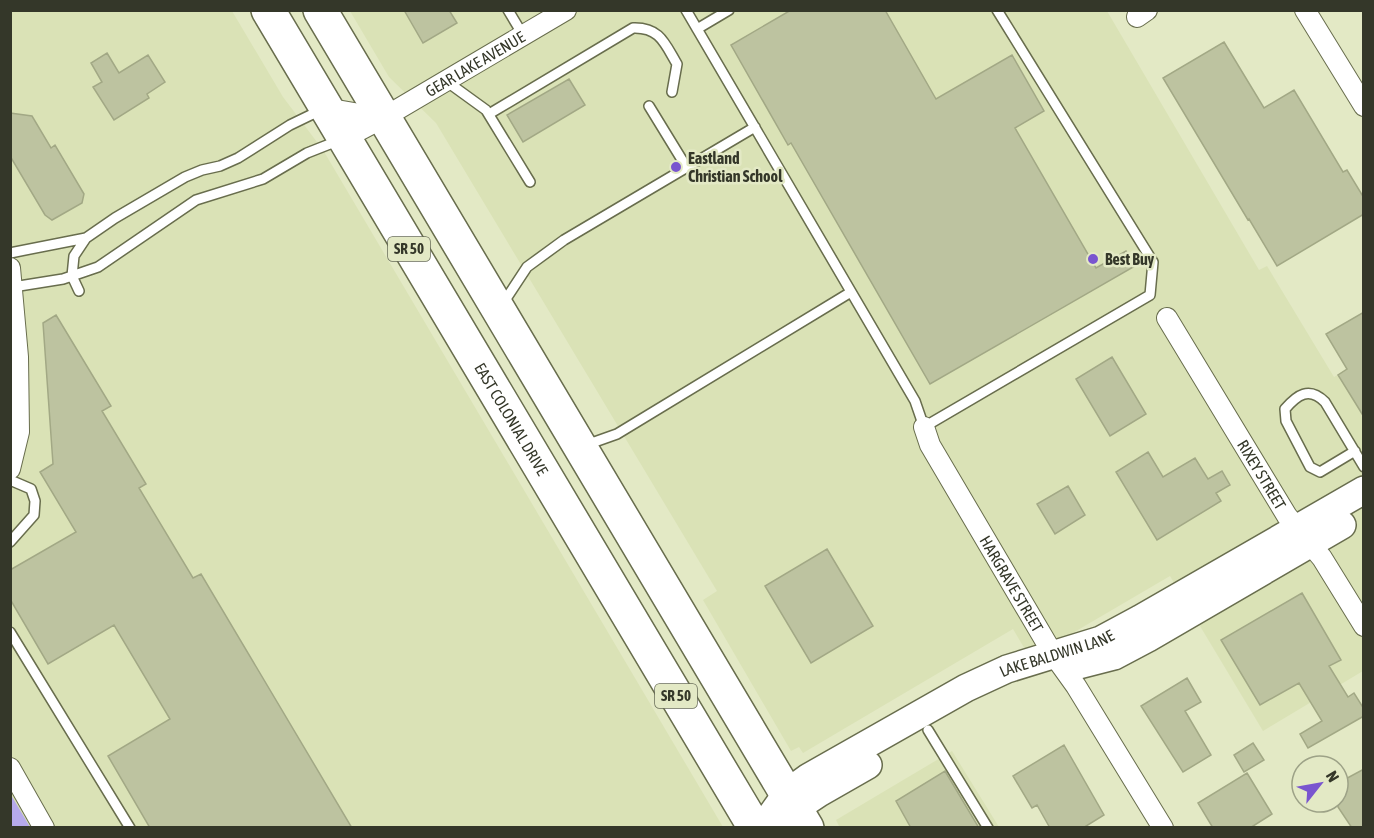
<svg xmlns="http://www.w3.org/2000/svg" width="1374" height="838" font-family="'Asap Condensed',sans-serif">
<rect width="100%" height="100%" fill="#e3e9c5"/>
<path fill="#dae2b6" d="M 11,11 L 232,11 L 283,97 L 323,150 L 723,827 L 11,827 Z
M 350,11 L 1107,11 L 1259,270 L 1267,266 L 1334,377 L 1363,360 L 1363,671 L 1263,731 L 1170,576 L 1030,658 L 1013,629 L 803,753 L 799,747 L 791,751 L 703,600 L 717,591 L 436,123 L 389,77 Z
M 952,751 L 999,827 L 840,828 L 836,820 Z"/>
<path fill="#b6aaeb" d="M 11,795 L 30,827 L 11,827 Z"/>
<path fill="#bdc3a0" stroke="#a2a885" stroke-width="1.5" d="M 404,10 L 449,10 L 457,23 L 423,43 Z
M 791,10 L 885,10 L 936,99 L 1012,55 L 1044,111 L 1015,128 L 1096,268 L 1126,251 L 1135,266 L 930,384 L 791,143 L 788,145 L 731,45 Z
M 1224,42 L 1264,108 L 1294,90 L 1343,172 L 1347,170 L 1364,198 L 1364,214 L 1277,266 L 1249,219 L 1248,220 L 1163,78 Z
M 107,53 L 119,73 L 148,55 L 165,82 L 147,94 L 149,98 L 114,120 L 93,87 L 102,82 L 91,63 Z
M 569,79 L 585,105 L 523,142 L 507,115 Z
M 10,113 L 32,116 L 51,148 L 55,145 L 84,194 L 82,203 L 52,220 L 45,215 L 10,156 Z
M 1364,312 L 1364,417 L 1338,375 L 1347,369 L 1326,334 Z
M 56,315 L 111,406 L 102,411 L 146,484 L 139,488 L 193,578 L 201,574 L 352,828 L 150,828 L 108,756 L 170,719 L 114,625 L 48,664 L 10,599 L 10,570 L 76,532 L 40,472 L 53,464 L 43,323 Z
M 1112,357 L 1146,414 L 1110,436 L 1076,379 Z
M 1148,452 L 1163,477 L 1195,458 L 1208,479 L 1222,471 L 1230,485 L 1216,493 L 1221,501 L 1157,540 L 1116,472 Z
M 1068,486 L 1085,515 L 1055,534 L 1037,504 Z
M 827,549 L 873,626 L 811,663 L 765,586 Z
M 1302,593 L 1341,660 L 1329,666 L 1348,697 L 1354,693 L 1364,709 L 1364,716 L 1308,748 L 1300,734 L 1322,721 L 1299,683 L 1260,705 L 1221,640 Z
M 1187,678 L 1201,702 L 1185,711 L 1211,755 L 1183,772 L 1141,706 Z
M 1253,743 L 1264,760 L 1244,772 L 1234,755 Z
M 1064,745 L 1104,815 L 1083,828 L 1050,828 L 1037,805 L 1032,808 L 1013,776 Z
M 1364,769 L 1364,828 L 1352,828 L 1338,807 L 1338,783 Z
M 945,771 L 979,828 L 911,828 L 896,801 Z
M 1247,773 L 1272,814 L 1250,828 L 1213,828 L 1198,803 Z"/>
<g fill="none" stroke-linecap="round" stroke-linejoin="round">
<defs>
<path id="lane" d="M 508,10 L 523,35
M 686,10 L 915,401 L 924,427 L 1150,295 L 1153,262 L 997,10
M 697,29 L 729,10
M 446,81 L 486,110 L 530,182
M 649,106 L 687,168
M 489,114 L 633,28 C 660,27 665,44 677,64 L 672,92
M 10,253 L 86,238 L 115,218 L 185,177 L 202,170 L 220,166 L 238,158 L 290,125 L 321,110
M 13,287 L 63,279 L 98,267 L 196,200 L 263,179 L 307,153 L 340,140
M 79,291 L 72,276 L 74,256 L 86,238
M 502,305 L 527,267 L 564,240 L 755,127
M 586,445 L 617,434 L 851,292
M 1355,451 L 1320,472 L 1310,467 L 1286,421 L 1285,409 C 1297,395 1309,386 1325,402 L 1364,467
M 10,480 L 31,489 L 35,501 L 34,515 L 10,542
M 10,632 L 130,828
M 928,730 L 988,828"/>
<g id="street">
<path d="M 1305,10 L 1364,106"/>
<path d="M 1137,17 L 1147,10"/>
<path d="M 325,108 L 383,118"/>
<path id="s1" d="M 343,139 L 383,118 L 566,10"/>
<path d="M 10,268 L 18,357 L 19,432 L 10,469"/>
<path id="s2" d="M 1167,318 L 1287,516 L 1322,558 L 1364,626"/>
<path id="s3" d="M 924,427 L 930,445 L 1053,654 L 1076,686 L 1163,828"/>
<path d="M 10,768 L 44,828"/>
</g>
<g id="secondary">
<path d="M 1075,666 L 1114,656 L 1148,638 L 1342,525"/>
<path d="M 783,817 L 819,793 L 868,765"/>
<path id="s4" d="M 762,828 L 787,793 L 809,777 L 966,688 L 1007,669 L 1101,640 L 1140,619 L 1364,490"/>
</g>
<g id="highway">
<path id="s5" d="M 268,10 L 755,828"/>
<path d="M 320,10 L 807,828"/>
</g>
</defs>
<use href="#lane" stroke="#686d4d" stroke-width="12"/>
<use href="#street" stroke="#686d4d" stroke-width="22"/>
<use href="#secondary" stroke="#686d4d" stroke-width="30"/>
<use href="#highway" stroke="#686d4d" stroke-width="36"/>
<use href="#lane" stroke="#fff" stroke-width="9"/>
<use href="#street" stroke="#fff" stroke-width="20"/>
<use href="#secondary" stroke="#fff" stroke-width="27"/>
<use href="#highway" stroke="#fff" stroke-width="33"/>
</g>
<g fill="#7955cf" stroke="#e3e9c5" stroke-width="2">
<circle cx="676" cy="167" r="6"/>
<circle cx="1093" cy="259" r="6"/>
</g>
<g text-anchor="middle" stroke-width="5" stroke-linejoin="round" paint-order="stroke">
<g fill="#e3e9c5" stroke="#686c58" stroke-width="1.5">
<rect x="388" y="237" width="42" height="24" rx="4.5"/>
<rect x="655" y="684" width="42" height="24" rx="4.5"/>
</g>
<g font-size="15" font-weight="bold" fill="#343729">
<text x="409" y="254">SR 50</text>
<text x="676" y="701">SR 50</text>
</g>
<g font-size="16" fill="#343729" stroke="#e3e9c5">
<text dy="6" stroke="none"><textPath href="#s1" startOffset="152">GEAR LAKE AVENUE</textPath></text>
<text dy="6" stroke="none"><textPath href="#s5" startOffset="476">EAST COLONIAL DRIVE</textPath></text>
<text dy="6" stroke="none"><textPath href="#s2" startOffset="183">RIXEY STREET</textPath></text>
<text dy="6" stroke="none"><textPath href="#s3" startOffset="180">HARGRAVE STREET</textPath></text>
<text dy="6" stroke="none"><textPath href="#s4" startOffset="348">LAKE BALDWIN LANE</textPath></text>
</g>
<g font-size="16" font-weight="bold" fill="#343729" stroke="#e3e9c5" text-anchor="start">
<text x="688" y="164">Eastland<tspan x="688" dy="18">Christian School</tspan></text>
<text x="1105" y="265">Best Buy</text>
</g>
</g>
<rect width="1374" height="838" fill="none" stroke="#343729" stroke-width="24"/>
<g transform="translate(1320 784) rotate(59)"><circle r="28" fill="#e3e9c5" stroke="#9da287" stroke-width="1.5"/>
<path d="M0-4.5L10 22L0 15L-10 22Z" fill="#7955cf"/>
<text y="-9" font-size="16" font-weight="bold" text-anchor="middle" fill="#343729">N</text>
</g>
</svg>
